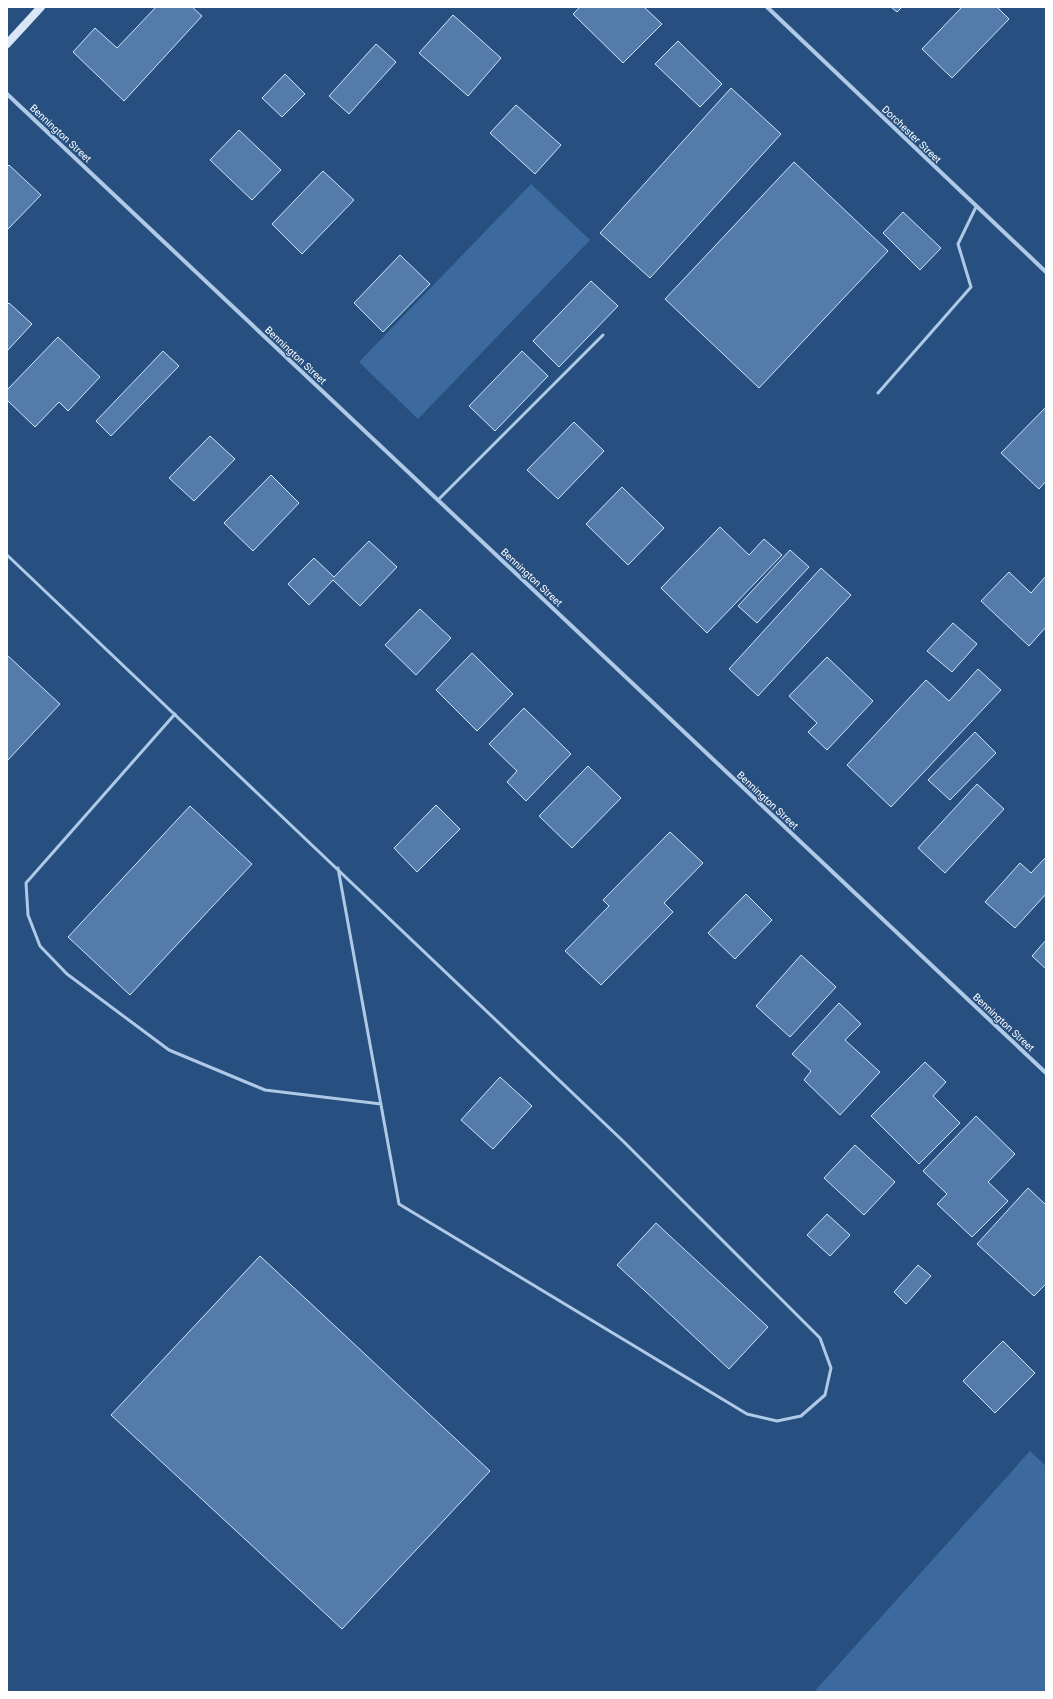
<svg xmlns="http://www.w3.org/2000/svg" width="1053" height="1699" font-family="Roboto,sans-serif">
<rect width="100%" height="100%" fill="#275080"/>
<path fill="#3c6a9e" d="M 531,184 L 590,240 L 418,419 L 359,362 Z
M 1030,1451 L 1046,1466 L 1046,1692 L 814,1692 Z"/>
<path fill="#547cab" stroke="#d2e2f5" d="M 156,7 L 192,7 L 202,16 L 124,101 L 73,52 L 95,28 L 117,48 Z
M 580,7 L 644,7 L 662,24 L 623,63 L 573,14 Z
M 891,7 L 902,7 L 897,12 Z
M 962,7 L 997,7 L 1009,19 L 952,78 L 922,49 Z
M 453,15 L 501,58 L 468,96 L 419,53 Z
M 678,41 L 722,84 L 700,107 L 655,64 Z
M 376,44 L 396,62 L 349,114 L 329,96 Z
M 285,74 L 305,94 L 282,117 L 262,98 Z
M 731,88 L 781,134 L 650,278 L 600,233 Z
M 516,105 L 561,145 L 535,174 L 490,133 Z
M 239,130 L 281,170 L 252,200 L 210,160 Z
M 794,162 L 888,251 L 759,388 L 665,299 Z
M 9,165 L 41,195 L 7,230 L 7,167 Z
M 323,171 L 354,200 L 302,254 L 272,224 Z
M 903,212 L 941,248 L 920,270 L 883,233 Z
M 400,255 L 430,284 L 383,332 L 354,303 Z
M 591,281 L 618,306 L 559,367 L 533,341 Z
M 9,303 L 32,324 L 7,351 L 7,305 Z
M 58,337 L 100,377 L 68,411 L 59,402 L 35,427 L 7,400 L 7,390 Z
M 163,351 L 179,366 L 111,436 L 96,421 Z
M 522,351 L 548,376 L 495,431 L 469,406 Z
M 1046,407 L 1046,481 L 1039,489 L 1001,453 Z
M 574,422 L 604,451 L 558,499 L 527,470 Z
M 210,436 L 235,459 L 194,501 L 169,478 Z
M 271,475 L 299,503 L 253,551 L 224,523 Z
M 622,487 L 664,528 L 628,565 L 586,524 Z
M 720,527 L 749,555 L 764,539 L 782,555 L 707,633 L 661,588 Z
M 369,541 L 397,567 L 360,606 L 333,580 L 309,605 L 288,584 L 314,558 L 334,577 Z
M 790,550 L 809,567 L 757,623 L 738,606 Z
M 821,568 L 851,595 L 758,696 L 729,669 Z
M 1009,572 L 1031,593 L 1046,576 L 1046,627 L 1029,646 L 981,601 Z
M 420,609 L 451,638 L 416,675 L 385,645 Z
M 953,623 L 977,644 L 952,672 L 927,651 Z
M 472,653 L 513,694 L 477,731 L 436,690 Z
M 7,655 L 60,704 L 7,761 Z
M 827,657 L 873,701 L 827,750 L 808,732 L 817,723 L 789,696 Z
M 978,669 L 1001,690 L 891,807 L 847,765 L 926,680 L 949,701 Z
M 524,708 L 571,754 L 526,801 L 507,782 L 517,771 L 489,744 Z
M 975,732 L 996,753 L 950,800 L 928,780 Z
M 588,766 L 621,798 L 572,848 L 539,816 Z
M 977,784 L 1004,809 L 945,873 L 918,848 Z
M 436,805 L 460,829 L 417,872 L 394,848 Z
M 190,806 L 252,864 L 130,995 L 68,937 Z
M 670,832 L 703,863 L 664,903 L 673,912 L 601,985 L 565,951 L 609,906 L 603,900 Z
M 1046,857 L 1046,894 L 1015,928 L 985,902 L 1020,863 L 1031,873 Z
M 746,894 L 772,920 L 735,959 L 708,933 Z
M 1046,940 L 1046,969 L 1032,956 Z
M 801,955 L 836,987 L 790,1037 L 756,1006 Z
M 839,1003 L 861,1024 L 845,1040 L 880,1072 L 840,1115 L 804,1080 L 811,1071 L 792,1054 Z
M 925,1062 L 946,1082 L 933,1096 L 960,1123 L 919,1164 L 871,1116 Z
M 500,1077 L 532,1106 L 493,1149 L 461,1120 Z
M 976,1116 L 1015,1154 L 988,1182 L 1008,1201 L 972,1237 L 937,1204 L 947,1194 L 923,1171 Z
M 855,1145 L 895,1182 L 864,1215 L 824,1178 Z
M 1028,1188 L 1046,1205 L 1046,1284 L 1034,1296 L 977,1244 Z
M 827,1214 L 850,1235 L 830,1256 L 807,1235 Z
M 656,1223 L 768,1327 L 729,1369 L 617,1265 Z
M 260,1256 L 490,1471 L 342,1629 L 111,1415 Z
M 918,1265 L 931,1276 L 906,1304 L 894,1292 Z
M 1003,1341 L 1035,1373 L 995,1413 L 963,1381 Z"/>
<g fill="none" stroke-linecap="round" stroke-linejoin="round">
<path stroke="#afc9e6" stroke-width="3" d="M 878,393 L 971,287 L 958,244 L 976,207
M 438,500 L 603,335
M 7,555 L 623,1141 L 820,1338 L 831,1368 L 825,1395 L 801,1416 L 777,1421 L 747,1414 L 399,1204 L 338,868
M 175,714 L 26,883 L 28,915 L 40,946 L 67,974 L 169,1050 L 265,1090 L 381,1104"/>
<path stroke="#afc9e6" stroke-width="4" d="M 767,7 L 1046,272
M 7,94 L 1046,1073"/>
<path stroke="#d8e6f6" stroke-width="8" d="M 7,44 L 41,7"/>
</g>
<g text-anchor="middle" stroke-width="3" stroke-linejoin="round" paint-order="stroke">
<g font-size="10" fill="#fff" stroke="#275080">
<text transform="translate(61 133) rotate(43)" y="4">Bennington Street</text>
<text transform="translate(912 134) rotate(44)" y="4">Dorchester Street</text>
<text transform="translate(296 355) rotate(43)" y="4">Bennington Street</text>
<text transform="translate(532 577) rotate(43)" y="4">Bennington Street</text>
<text transform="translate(768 800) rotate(43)" y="4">Bennington Street</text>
<text transform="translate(1004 1022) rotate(43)" y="4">Bennington Street</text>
</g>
</g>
<rect width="1053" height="1699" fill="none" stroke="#ffffff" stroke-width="16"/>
</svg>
